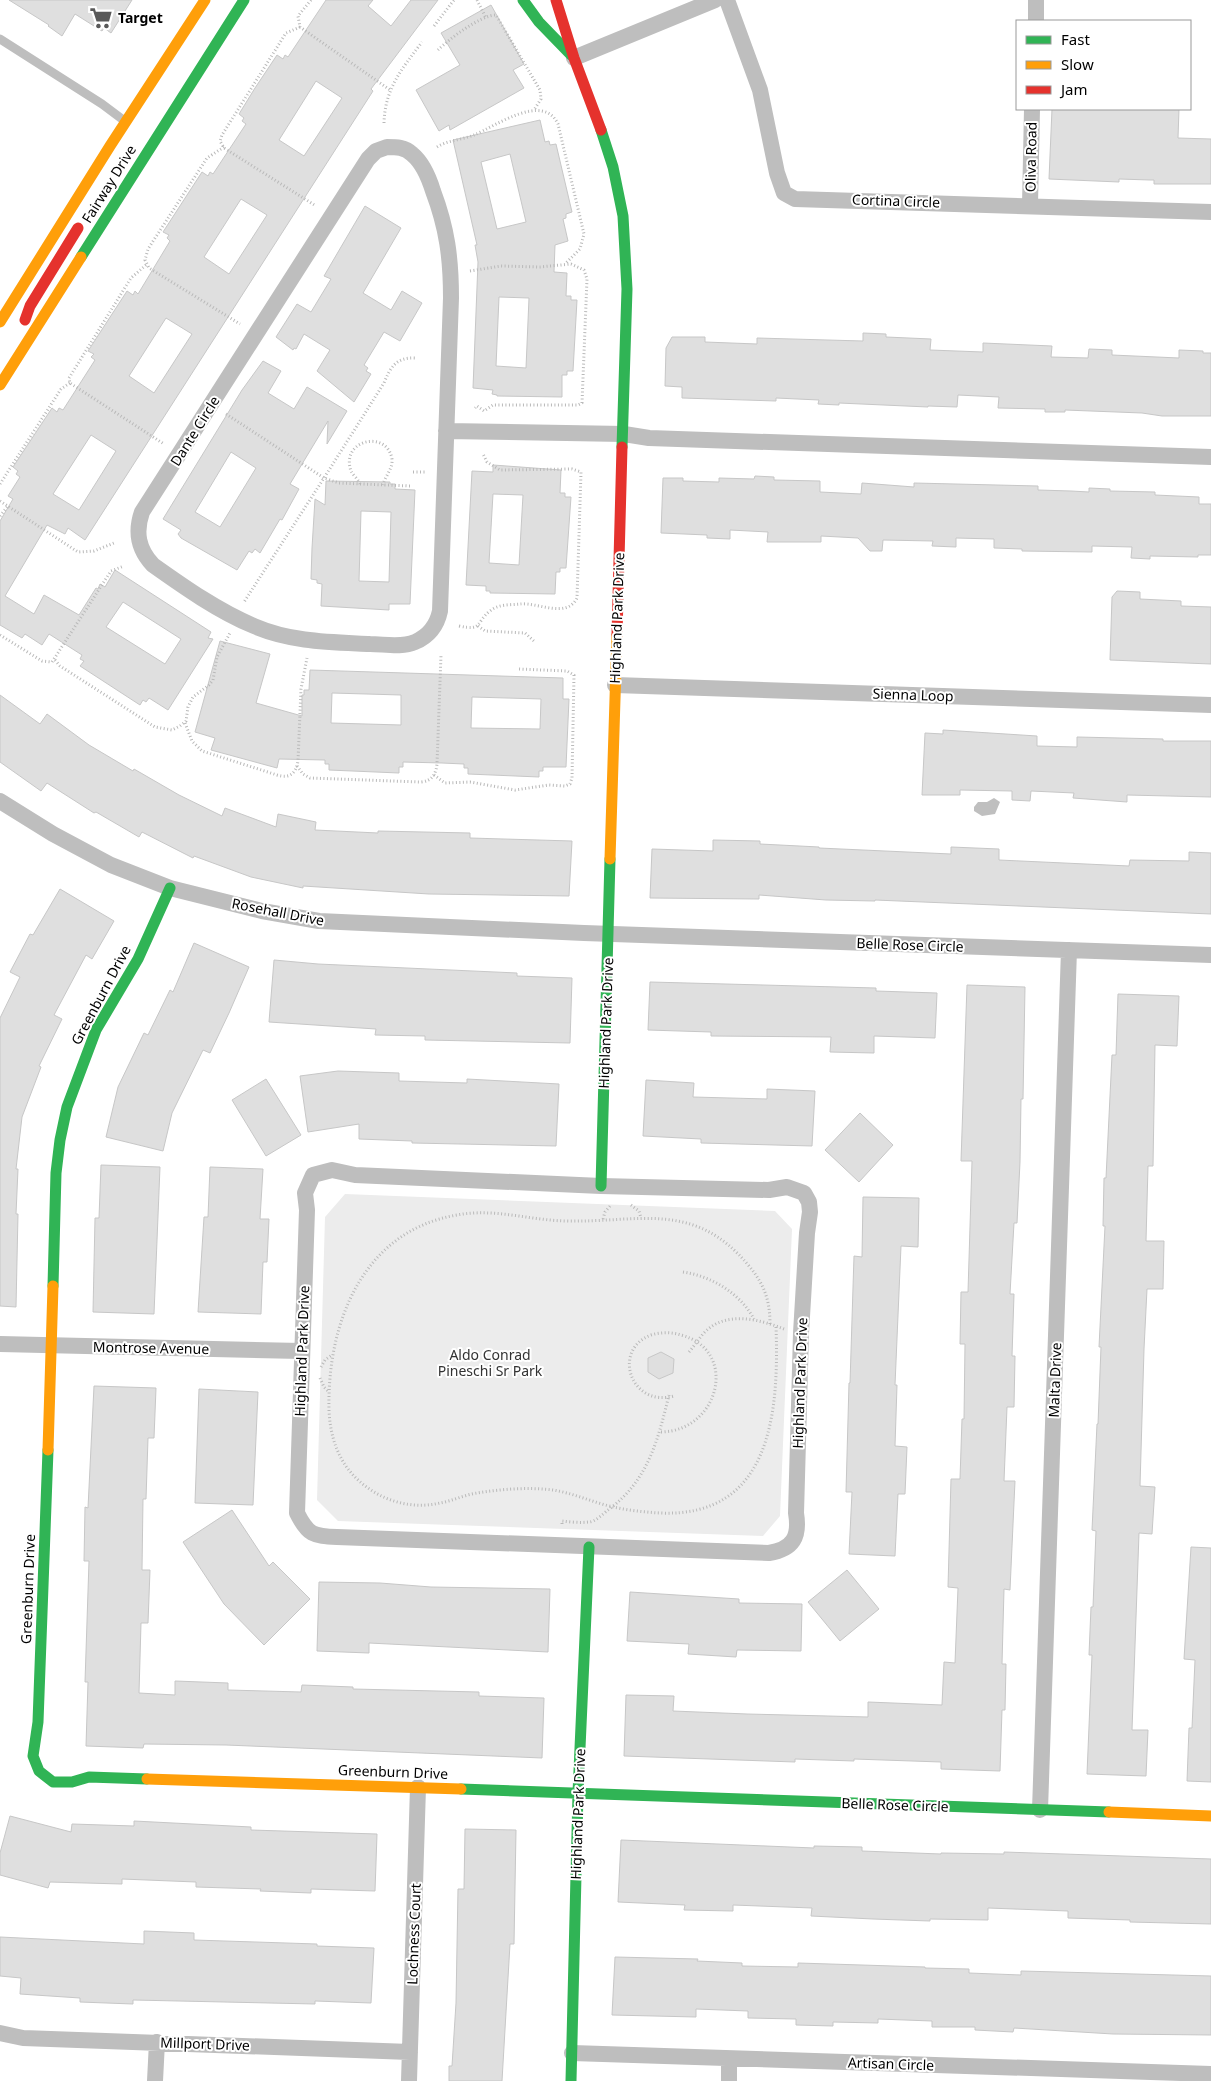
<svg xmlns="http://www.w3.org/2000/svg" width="1211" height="2081" font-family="'Noto Sans',sans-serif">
<rect width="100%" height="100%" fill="#fff"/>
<path fill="#ececec" d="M 345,1194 L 775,1211 L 792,1229 L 780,1516 L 763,1536 L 338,1521 L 317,1500 L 325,1217 Z"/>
<path fill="#bfbfbf" d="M 994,798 L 1000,802 L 995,814 L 982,816 L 974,811 L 974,807 L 978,802 L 987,802 Z"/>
<path fill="#dfdfdf" stroke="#c7c7c7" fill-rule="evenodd" d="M 9,0 L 132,0 L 111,33 L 104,28 L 102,31 L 75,14 L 62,36 L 48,26 L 49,25 Z
M 326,0 L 373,0 L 368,6 L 391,26 L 411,0 L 438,0 L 371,89 L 373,91 L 85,540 L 68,528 L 65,534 L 47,525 L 5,596 L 34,614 L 44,595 L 79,615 L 96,588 L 98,589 L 100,584 L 105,587 L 115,570 L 211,632 L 208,638 L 213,639 L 168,710 L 149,698 L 146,702 L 143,700 L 140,705 L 80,666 L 84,661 L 80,659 L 82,655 L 49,634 L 42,645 L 25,634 L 22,638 L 0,625 L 0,521 L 13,499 L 8,496 L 20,477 L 16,474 L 18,471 L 13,467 L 52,408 L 57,412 L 59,408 L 63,410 L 95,360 L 91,357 L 94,354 L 88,351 L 127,291 L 133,295 L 135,291 L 138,294 L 170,241 L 167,238 L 169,235 L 163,232 L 202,172 L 208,176 L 210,172 L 213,174 L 246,124 L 242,121 L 244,118 L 239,114 L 255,88 L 277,55 L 283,59 L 285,55 L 288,57 ZM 316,81 L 342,98 L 304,156 L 279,140 ZM 241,199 L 267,215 L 229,274 L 204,257 ZM 166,318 L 192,334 L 154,393 L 129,376 ZM 91,435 L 116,451 L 79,510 L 53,494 ZM 123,602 L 181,639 L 165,664 L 106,627 Z
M 491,5 L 524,64 L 513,70 L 524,88 L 450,130 L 449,125 L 439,131 L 416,90 L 460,65 L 441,33 Z
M 1052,109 L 1179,109 L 1178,138 L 1211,139 L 1211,184 L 1154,184 L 1154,180 L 1150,180 L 1119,179 L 1119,182 L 1049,179 Z
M 540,120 L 545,142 L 549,141 L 550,145 L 556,144 L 572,212 L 566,214 L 566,218 L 563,219 L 568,241 L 555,245 L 554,272 L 567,273 L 566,296 L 571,296 L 571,300 L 577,300 L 573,371 L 567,371 L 567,375 L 562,375 L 562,397 L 497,396 L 497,395 L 492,394 L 493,390 L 473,388 L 478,262 L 475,245 L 477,245 L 453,140 ZM 510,154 L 526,222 L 497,229 L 481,162 ZM 499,297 L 529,298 L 526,368 L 496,366 Z
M 365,206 L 401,228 L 363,293 L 391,310 L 402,291 L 422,303 L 400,341 L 384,332 L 364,365 L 368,368 L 366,371 L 371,374 L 354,402 L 317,371 L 330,350 L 304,334 L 296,349 L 294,348 L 293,350 L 276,337 L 297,304 L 311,312 L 331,279 L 324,276 Z
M 863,333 L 886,334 L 886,337 L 931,339 L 930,350 L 983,352 L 983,343 L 1052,346 L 1051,357 L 1088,358 L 1089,349 L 1112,350 L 1112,355 L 1179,358 L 1179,350 L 1203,351 L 1203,353 L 1211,353 L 1211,416 L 1162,416 L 1142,413 L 1065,410 L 1065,412 L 1045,412 L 1045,409 L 998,408 L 999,397 L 958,395 L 957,407 L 928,406 L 928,407 L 839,403 L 839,405 L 818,404 L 819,400 L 776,398 L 776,401 L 682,398 L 682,387 L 665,386 L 666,348 L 672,337 L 705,337 L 705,342 L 757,344 L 757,338 L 863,341 Z
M 263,361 L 281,371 L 268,393 L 294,409 L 307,387 L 347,411 L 327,444 L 328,421 L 290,484 L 299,489 L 282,520 L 280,519 L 260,553 L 255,549 L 252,553 L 249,551 L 237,570 L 181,538 L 178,534 L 181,530 L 163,519 L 242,390 ZM 231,452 L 256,468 L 220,527 L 195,512 Z
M 493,465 L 561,470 L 560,493 L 565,493 L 565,497 L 571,497 L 566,568 L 560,568 L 560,572 L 556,572 L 555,594 L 490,593 L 490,591 L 486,591 L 486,586 L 466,585 L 472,471 L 493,472 ZM 493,494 L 523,495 L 519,565 L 489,563 Z
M 755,476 L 774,477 L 774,480 L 820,481 L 820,492 L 861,494 L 862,483 L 914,487 L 914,483 L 1038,486 L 1038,490 L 1071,491 L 1089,492 L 1089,488 L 1110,489 L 1110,491 L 1155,492 L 1155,495 L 1199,497 L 1199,504 L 1211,504 L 1211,555 L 1198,555 L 1198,557 L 1150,556 L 1150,559 L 1131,558 L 1132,547 L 1092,546 L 1092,552 L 1022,551 L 1022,549 L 994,548 L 994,539 L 956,538 L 956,547 L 932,546 L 933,541 L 883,540 L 882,551 L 870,551 L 858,538 L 821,536 L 821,542 L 767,542 L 768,532 L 730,530 L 730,539 L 707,538 L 707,535 L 661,533 L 663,478 L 683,478 L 683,481 L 719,482 L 719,478 L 754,479 Z
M 326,481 L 390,482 L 390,484 L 395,484 L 395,489 L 415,490 L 410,604 L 389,604 L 389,610 L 321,606 L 322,584 L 317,583 L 317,580 L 311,579 L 312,548 L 315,499 L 325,505 ZM 361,511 L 391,512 L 389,582 L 359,581 Z
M 1117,591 L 1140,592 L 1140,599 L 1181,601 L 1181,606 L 1211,607 L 1211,664 L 1110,660 L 1112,597 Z
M 220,641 L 270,654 L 256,703 L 302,716 L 302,695 L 304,695 L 304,690 L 309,690 L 310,670 L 563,678 L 563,699 L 569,699 L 566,767 L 543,767 L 543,771 L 539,771 L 539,777 L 468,774 L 468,768 L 464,768 L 464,764 L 442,763 L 403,762 L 403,767 L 399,767 L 399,773 L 329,770 L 329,764 L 325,764 L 325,760 L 279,759 L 277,768 L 211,750 L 215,738 L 195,732 ZM 332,693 L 401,695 L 401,725 L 331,723 ZM 472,697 L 541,699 L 540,729 L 471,728 Z
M 0,695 L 40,724 L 47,714 L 89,745 L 133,771 L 134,769 L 179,795 L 222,816 L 225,808 L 276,827 L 278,814 L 316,822 L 315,830 L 378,833 L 378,831 L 470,833 L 470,838 L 572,841 L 569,896 L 429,894 L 303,886 L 303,888 L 251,877 L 194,856 L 193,858 L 142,832 L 139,837 L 96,812 L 94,813 L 47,783 L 41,791 L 0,762 Z
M 943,730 L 1037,736 L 1037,746 L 1077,747 L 1077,737 L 1163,739 L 1163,741 L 1211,741 L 1211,797 L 1127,795 L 1127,802 L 1073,798 L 1074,793 L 1031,791 L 1030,801 L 1012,800 L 1012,791 L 960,790 L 960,795 L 922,795 L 925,733 L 943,734 Z
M 713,840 L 760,841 L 760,844 L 819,847 L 819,848 L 951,854 L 951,847 L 999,849 L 999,860 L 1129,866 L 1130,860 L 1189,861 L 1189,852 L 1211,853 L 1211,914 L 875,900 L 875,901 L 826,900 L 759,895 L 759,899 L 650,898 L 652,849 L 713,851 Z
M 60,889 L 114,921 L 92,959 L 86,955 L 54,1015 L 62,1019 L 39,1066 L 41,1067 L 22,1117 L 16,1169 L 18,1169 L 16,1214 L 18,1214 L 16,1307 L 0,1306 L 0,1018 L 20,977 L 10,972 L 30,934 L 33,935 Z
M 194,943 L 249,967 L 229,1013 L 210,1053 L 203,1050 L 172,1113 L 163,1151 L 106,1137 L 118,1087 L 144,1033 L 148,1035 L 170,990 L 173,992 Z
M 274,960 L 318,964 L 517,973 L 517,976 L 572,978 L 570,1043 L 425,1040 L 425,1036 L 375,1035 L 376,1029 L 269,1022 Z
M 650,982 L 876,988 L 876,991 L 937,993 L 935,1038 L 874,1036 L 874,1053 L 830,1052 L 831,1037 L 711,1036 L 711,1032 L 648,1030 Z
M 967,985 L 1025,987 L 1023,1099 L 1021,1099 L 1020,1162 L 1017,1223 L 1014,1223 L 1010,1294 L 1014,1294 L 1012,1356 L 1015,1356 L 1014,1407 L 1007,1407 L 1004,1481 L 1015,1481 L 1010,1590 L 1004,1589 L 1002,1664 L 1006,1664 L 1005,1710 L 1002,1710 L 1000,1771 L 941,1769 L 941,1762 L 854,1759 L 854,1761 L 795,1759 L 795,1762 L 624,1756 L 626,1695 L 674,1696 L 673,1711 L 747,1714 L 868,1717 L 868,1702 L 942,1705 L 944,1662 L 955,1663 L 958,1588 L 948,1587 L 951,1479 L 960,1479 L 962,1419 L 964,1419 L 965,1344 L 960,1344 L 961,1292 L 968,1292 L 972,1161 L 961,1161 Z
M 1118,994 L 1179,996 L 1177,1046 L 1155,1045 L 1153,1166 L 1148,1166 L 1146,1241 L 1164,1241 L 1163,1289 L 1147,1289 L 1144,1349 L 1140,1486 L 1155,1487 L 1152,1534 L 1139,1533 L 1132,1730 L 1148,1730 L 1146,1776 L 1087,1774 L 1092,1655 L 1089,1655 L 1091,1607 L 1093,1607 L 1096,1531 L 1092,1530 L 1097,1424 L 1098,1424 L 1101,1347 L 1099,1347 L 1105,1226 L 1103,1226 L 1104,1178 L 1106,1178 L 1112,1055 L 1116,1055 Z
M 338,1071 L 399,1073 L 399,1081 L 467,1083 L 467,1079 L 559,1084 L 556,1146 L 412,1143 L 412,1141 L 359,1139 L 359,1124 L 308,1132 L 300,1076 Z
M 266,1079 L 301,1135 L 266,1156 L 232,1100 Z
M 646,1080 L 694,1083 L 693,1097 L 767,1099 L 767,1089 L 815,1091 L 812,1146 L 701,1143 L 701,1139 L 643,1136 Z
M 860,1113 L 893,1145 L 859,1182 L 825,1150 Z
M 101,1165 L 160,1167 L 154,1314 L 93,1312 L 95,1218 L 99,1218 Z
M 210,1167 L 263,1169 L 260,1219 L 269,1219 L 267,1262 L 263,1262 L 261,1314 L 198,1312 L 204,1217 L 208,1217 Z
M 863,1197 L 919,1198 L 918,1247 L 901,1246 L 895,1385 L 897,1385 L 895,1446 L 907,1447 L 905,1494 L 898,1494 L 895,1556 L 849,1554 L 852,1492 L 846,1492 L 849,1383 L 850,1383 L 854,1256 L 862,1257 Z
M 661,1352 L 674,1359 L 673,1373 L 659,1379 L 648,1372 L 648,1358 Z
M 94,1386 L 156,1388 L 154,1438 L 148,1438 L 146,1499 L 143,1499 L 142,1570 L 150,1570 L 148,1623 L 141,1623 L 139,1693 L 175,1695 L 175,1681 L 228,1683 L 228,1690 L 301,1692 L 302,1685 L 353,1687 L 353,1689 L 479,1692 L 479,1696 L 544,1698 L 542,1758 L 226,1745 L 144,1744 L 143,1748 L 86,1746 L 88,1682 L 85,1682 L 89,1561 L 84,1561 L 85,1507 L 88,1508 Z
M 199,1389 L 258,1392 L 253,1505 L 195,1503 Z
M 232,1510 L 269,1566 L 273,1562 L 310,1599 L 264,1645 L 224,1604 L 183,1542 Z
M 1191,1547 L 1211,1548 L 1211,1782 L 1187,1781 L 1189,1728 L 1192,1728 L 1195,1660 L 1184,1659 Z
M 847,1570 L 879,1609 L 840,1641 L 808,1602 Z
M 319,1582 L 380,1583 L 431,1587 L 550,1589 L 548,1652 L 369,1643 L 369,1653 L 317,1651 Z
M 630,1592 L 739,1599 L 739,1603 L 802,1604 L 801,1651 L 737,1650 L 736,1657 L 688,1654 L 689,1644 L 627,1641 Z
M 10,1816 L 71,1832 L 72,1824 L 134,1826 L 134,1821 L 251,1827 L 251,1830 L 377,1834 L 375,1891 L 311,1889 L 311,1893 L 260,1891 L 261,1889 L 196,1887 L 196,1882 L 122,1879 L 122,1884 L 50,1882 L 48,1888 L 0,1875 L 0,1853 Z
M 465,1829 L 516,1830 L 514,1944 L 510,1944 L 502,2081 L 449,2081 L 449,2066 L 452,2066 L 456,2003 L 458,1889 L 464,1889 Z
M 621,1840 L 814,1848 L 814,1846 L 862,1847 L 862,1851 L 941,1854 L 941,1853 L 1004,1854 L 1004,1852 L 1211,1859 L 1211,1924 L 1130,1922 L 1130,1920 L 1068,1918 L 1068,1911 L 988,1908 L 988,1920 L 930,1919 L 930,1921 L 873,1919 L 811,1916 L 812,1908 L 733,1905 L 733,1911 L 684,1910 L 685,1905 L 618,1902 Z
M 144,1931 L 194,1933 L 194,1940 L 317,1944 L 317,1946 L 374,1948 L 371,2003 L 315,2001 L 315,2004 L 133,2000 L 133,2004 L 80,2002 L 80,1998 L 20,1994 L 21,1978 L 0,1976 L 0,1937 L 144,1944 Z
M 615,1957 L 698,1959 L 697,1961 L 742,1963 L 742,1966 L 798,1967 L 798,1963 L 925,1967 L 925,1968 L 969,1969 L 969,1973 L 1021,1975 L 1021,1971 L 1211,1976 L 1211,2035 L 1113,2034 L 1014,2028 L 1013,2032 L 975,2030 L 975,2027 L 932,2027 L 932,2021 L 878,2019 L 878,2023 L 833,2022 L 833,2026 L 796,2025 L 796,2019 L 748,2018 L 748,2011 L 696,2009 L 696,2017 L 612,2015 Z"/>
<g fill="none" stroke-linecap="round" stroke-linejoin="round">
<path stroke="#b9b9b9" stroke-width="3" stroke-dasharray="1 2.5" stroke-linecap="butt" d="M 311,0 L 298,16 L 300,27 L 390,90
M 477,0 L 486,18
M 434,26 L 454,0
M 300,27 L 286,33 L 222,135 L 220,141 L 224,148 L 316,206
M 438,50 C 449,39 481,15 496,15 L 540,90 L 541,99 L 534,110
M 384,123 C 385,88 402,69 422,42
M 224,147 L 207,158 L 148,249 L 145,260 L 149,268 L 240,324
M 437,147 C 448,140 462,140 474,135 C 496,126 543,92 558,124 L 584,234 L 580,249 L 565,264
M 146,265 L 131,278 L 69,378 L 70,383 L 76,387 L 164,444
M 470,271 L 501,266 L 540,267 L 571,264 L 584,270 L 587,279 L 582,403 L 578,405 L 493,405 L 484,411 L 477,406 L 475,408
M 226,414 L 324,478 L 244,602
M 413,472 L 427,472
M 0,484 L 61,389 L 70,383
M 360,484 C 358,479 353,475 351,471 C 340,440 387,429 392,459 C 393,469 385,476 383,485
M 410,486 L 339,483 L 324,478 L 384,383 C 390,368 396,357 415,358
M 0,501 L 78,552 L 94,551 L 114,543
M 0,516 L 8,506
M 459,626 C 483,631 475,623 490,611 C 498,604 510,605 520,604 C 537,602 567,619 577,598 L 581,472 L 572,469 L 500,470 L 487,462 L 483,454
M 478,626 L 485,631 L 525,633 L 535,642
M 0,635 L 42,661 L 52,662 L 111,571 L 124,566
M 55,660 L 60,666 L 155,727 L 172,730 L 180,726 L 186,721 L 188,707 L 193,697 L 209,685 L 213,680 L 217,657 L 230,633
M 185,723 L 192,741 L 202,751 L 277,775 C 290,779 296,773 298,761 L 301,689 L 307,658
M 297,766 L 303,774 L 310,778 L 421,782 C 432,781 436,774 437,764 L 441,655
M 434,775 L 445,783 L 470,782 L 515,790 L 549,785 L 565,786 L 570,784 L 572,778 L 574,675 L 567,671 L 519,669
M 631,1205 L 639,1211 L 641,1218
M 603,1219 L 605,1212 L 611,1205
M 683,1272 C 711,1276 740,1293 754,1319
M 770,1324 C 770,1300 764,1284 749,1266 C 694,1199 638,1223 565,1221 C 529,1220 494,1208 457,1215 C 362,1231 327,1324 329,1410 C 330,1436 338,1461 357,1479 C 379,1500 410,1510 440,1503 C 452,1501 464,1495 477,1493 C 502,1489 528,1487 553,1490 C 572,1493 590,1501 609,1506 C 625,1510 643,1512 660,1513 C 772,1518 779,1411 776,1326
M 689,1352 C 694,1346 698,1340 703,1334 C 724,1310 759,1319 784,1329
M 321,1367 L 325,1360 L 332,1355
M 320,1378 L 324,1387 L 329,1392
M 661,1432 C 720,1431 739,1350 681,1335 C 672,1332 661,1332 651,1335 C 611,1350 631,1408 674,1396
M 562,1524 L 562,1521 C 570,1522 580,1523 589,1522 C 595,1522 603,1514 608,1510 C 648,1481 658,1440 669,1395"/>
<path stroke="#bebebe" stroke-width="9" d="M 0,39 L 102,104 L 126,122"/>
<path stroke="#bebebe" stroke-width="16" d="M 727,0 L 760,90 L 777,173 L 784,193 L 795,199 L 1211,212
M 1036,21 L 1036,0
M 574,58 L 715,0
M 387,147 C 396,147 405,147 412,154 C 423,163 429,178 433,191 C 447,228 451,258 451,298 L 440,611 C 437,625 429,636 415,642 C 402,648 384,644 370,644 C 330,642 291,642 254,626 C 218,611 184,587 153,565 C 138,549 135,532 142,512 L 368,159 L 376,151 Z
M 1030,205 L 1032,109
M 446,431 L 624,434 L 649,438 L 1211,457
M 615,685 L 1211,705
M 0,801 L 53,834 L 111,865 L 170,888 L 262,911 L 319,921 L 584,933 L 1211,955
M 332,1170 L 355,1175 L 601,1186 L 769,1190 L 787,1187 L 804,1193 L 809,1202 L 810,1212 L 807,1233 L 801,1333 L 796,1513 C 800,1537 793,1549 769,1553 L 337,1537 C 313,1536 308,1535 297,1513 L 307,1210 L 305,1193 L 313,1175 Z
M 0,1344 L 301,1351
M 1040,1810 L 1069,950
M 0,2033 L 23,2038 L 410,2052
M 572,2053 L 1211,2074
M 155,2081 L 157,2042
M 409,2081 L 418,1787
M 729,2081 L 729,2059"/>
<path stroke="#30b455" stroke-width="11" d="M 523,0 L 539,22 L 571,55
M 601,130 L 613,167 L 623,216 L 627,289 L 622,447
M 81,257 L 244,0
M 601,1186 L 610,859
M 53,1286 L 56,1173 L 60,1140 L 67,1107 L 96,1030 L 138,959 L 170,888
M 48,1450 L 38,1722 L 33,1756 L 39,1771 L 53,1782 L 72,1782 L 89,1777 L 147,1779
M 461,1789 L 1109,1812
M 571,2081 L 578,1793 L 589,1547"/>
<path stroke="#ff9f0a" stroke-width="11" d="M 0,322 L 110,146 L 205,0
M 0,385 L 81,257
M 610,859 L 617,635
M 48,1450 L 53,1286
M 147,1779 L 461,1789
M 1109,1812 L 1211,1816"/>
<path stroke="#e5322d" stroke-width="11" d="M 556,0 L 574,58 L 601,130
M 25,320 L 30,306 L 78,228
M 617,635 L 622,447"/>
</g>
<defs>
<symbol id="supermarket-bare" viewBox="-9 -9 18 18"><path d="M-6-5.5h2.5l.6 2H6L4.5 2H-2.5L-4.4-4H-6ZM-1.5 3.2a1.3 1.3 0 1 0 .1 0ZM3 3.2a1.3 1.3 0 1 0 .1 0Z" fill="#595959" stroke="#fff" stroke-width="2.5" paint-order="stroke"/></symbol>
</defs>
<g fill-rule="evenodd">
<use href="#supermarket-bare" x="85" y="2" width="32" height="32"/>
</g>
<g text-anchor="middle" stroke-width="4" stroke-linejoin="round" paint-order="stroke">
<g font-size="14" font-weight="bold" fill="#000" stroke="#fff" text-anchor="start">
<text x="118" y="23">Target</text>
</g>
<g font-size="14" fill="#000" stroke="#fff">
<text transform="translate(1031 157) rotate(-89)" y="5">Oliva Road</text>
<text transform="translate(109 184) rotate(-58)" y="5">Fairway Drive</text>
<text transform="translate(896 201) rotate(2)" y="5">Cortina Circle</text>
<text transform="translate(195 431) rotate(-58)" y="5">Dante Circle</text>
<text transform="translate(617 618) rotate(-88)" y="5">Highland Park Drive</text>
<text transform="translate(913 695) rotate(2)" y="5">Sienna Loop</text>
<text transform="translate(278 912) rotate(11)" y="5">Rosehall Drive</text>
<text transform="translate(910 945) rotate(2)" y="5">Belle Rose Circle</text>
<text transform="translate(101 995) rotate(-62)" y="5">Greenburn Drive</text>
<text transform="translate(606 1023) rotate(-88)" y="5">Highland Park Drive</text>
<text transform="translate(151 1348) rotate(1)" y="5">Montrose Avenue</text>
<text transform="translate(302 1351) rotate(-88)" y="5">Highland Park Drive</text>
<text transform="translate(1055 1380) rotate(-88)" y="5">Malta Drive</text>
<text transform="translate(800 1383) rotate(-88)" y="5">Highland Park Drive</text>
<text transform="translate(28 1589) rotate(-88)" y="5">Greenburn Drive</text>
<text transform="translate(393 1772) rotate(2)" y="5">Greenburn Drive</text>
<text transform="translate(895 1805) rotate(2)" y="5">Belle Rose Circle</text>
<text transform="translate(578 1814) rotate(-88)" y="5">Highland Park Drive</text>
<text transform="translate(414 1934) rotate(-88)" y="5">Lochness Court</text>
<text transform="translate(205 2044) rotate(2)" y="5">Millport Drive</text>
<text transform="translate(891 2064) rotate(2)" y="5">Artisan Circle</text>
</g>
<g font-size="14" fill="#333" stroke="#fff">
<text x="490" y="1360">Aldo Conrad<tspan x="490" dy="16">Pineschi Sr Park</tspan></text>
</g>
</g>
<rect x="1016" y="20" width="175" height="90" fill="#ffffff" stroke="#999999"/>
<rect x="1026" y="36" width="25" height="8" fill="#30b455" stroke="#999999"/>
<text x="1061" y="45" font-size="15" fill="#000000">Fast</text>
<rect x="1026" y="61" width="25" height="8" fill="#ff9f0a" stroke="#999999"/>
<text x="1061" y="70" font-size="15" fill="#000000">Slow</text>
<rect x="1026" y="86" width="25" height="8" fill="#e5322d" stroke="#999999"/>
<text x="1061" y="95" font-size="15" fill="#000000">Jam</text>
</svg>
